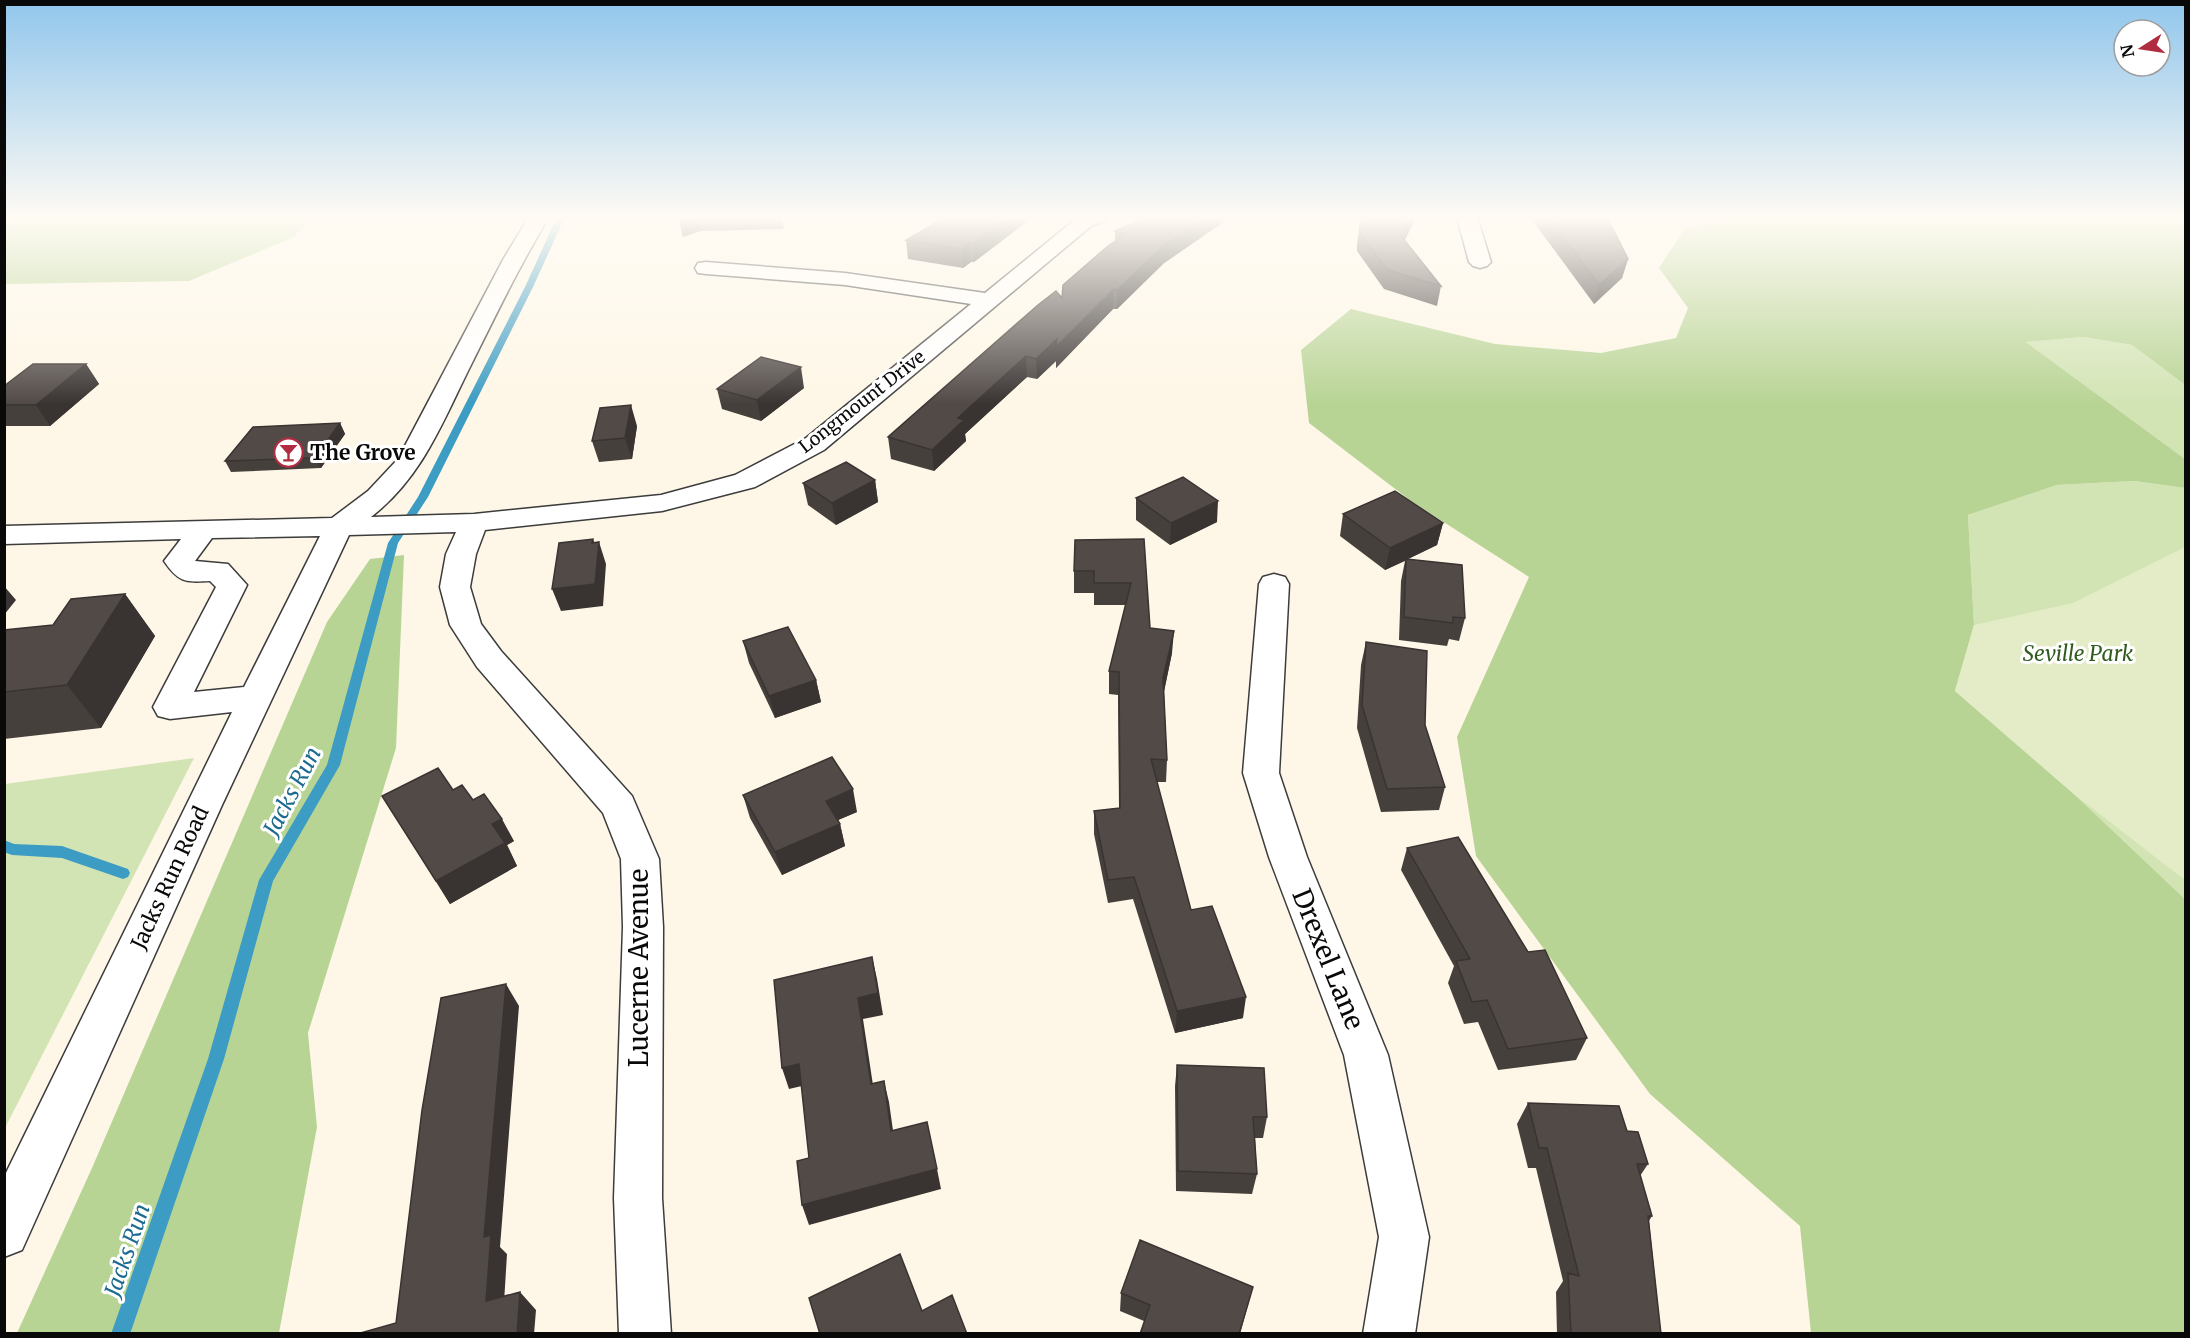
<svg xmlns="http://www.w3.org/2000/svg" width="2190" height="1338" font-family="Merriweather,serif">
<rect width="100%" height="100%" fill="#fef7e7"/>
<path fill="#d2e4b4" d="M 2083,337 L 2132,345 L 2185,385 L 2185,459 L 2026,342 Z
M 2134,481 L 2185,488 L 2185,899 L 2075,795 L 1955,691 L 1974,625 L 1968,515 L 2057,485 Z
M 194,758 L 5,1128 L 5,784 Z"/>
<path fill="#b8d495" d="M 4,217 L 312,217 L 294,237 L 189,281 L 5,284 Z
M 1738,217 L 2185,217 L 2185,385 L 2132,345 L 2083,337 L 2026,342 L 2185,459 L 2185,488 L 2134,481 L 2057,485 L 1968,515 L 1974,625 L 1955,691 L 2075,795 L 2185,899 L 2185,1333 L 1811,1333 L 1800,1226 L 1650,1094 L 1476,856 L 1457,737 L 1529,577 L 1411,501 L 1309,423 L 1301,350 L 1351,309 L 1495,344 L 1601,353 L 1676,338 L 1688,308 L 1659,268 L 1685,228 Z
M 404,555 L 396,748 L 308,1033 L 317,1127 L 279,1333 L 17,1333 L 92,1168 L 327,622 L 370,559 Z"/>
<path fill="#e3ecc6" d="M 2185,547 L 2185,880 L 2075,795 L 1955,691 L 1974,625 L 2073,603 Z"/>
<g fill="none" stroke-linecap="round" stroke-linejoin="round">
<path fill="#3c9cc3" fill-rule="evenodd" d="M 557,217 L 565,217 L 533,287 L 428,497 L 398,543 L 340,765 L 273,881 L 224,1059 L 130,1334 L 111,1334 L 208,1059 L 259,880 L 327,765 L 388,543 L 418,497 L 525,287 Z
M 4,840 L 14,844 L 62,846 L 128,869 L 130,873 L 128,877 L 123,879 L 62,858 L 12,855 L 4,852 Z"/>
<defs>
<path id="minor" d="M 529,217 L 549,217 C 518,268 493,321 466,375 C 440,428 420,479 371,517 L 474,514 L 661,495 L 735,475 L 806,438 L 971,304 L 845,285 L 706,274 L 698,273 L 695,268 L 698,263 L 706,262 L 845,273 L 985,293 L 1077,218 L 1107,217 L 1104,221 L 1091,226 L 824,450 L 755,487 L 662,511 L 485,530 L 476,554 L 470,587 L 481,624 L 501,651 L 632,796 L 659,859 L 663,927 L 662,1198 L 671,1334 L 619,1334 L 614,1198 L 623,927 L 621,859 L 603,813 L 477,667 L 450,625 L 440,587 L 446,554 L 456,532 L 349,535 L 222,805 L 22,1250 L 4,1257 L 4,1177 L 232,712 L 170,719 L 158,716 L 153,707 L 216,587 L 210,581 C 185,582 179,583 164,561 L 181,539 L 4,544 L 4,526 L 332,518 L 368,491 L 398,459 L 504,258 ZM 320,536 L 244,687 L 194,692 L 247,585 L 228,564 L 195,561 L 212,538 Z
M 1457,217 L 1477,217 L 1491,262 L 1487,266 L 1480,268 L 1473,266 L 1469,262 Z
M 1274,574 L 1285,577 L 1289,584 L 1279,773 L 1307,857 L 1388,1055 L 1429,1237 L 1415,1334 L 1363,1334 L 1379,1237 L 1344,1055 L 1269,857 L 1243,773 L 1259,584 L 1263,577 Z"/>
</defs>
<use href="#minor" stroke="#3c3c3c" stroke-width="3"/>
<use href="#minor" fill="#fff" fill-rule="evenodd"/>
</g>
<path fill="#46403d" d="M 679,217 L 782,217 L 784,229 L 700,231 L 683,237 Z
M 1033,217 L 974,262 L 971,262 L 963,268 L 908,259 L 906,240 Z
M 1146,217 L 1163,264 L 1117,309 L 1113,309 L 1056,368 L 1056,361 L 1037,379 L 1027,377 L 965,434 L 966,441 L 934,471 L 891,459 L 888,437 L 1062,298 L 1115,241 L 1115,231 Z
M 1365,217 L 1416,217 L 1405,240 L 1441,286 L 1437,306 L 1384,289 L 1357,251 L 1357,243 L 1360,224 Z
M 1530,217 L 1607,217 L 1628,259 L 1622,278 L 1594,304 Z
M 86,364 L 99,384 L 50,426 L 4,426 L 4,386 Z
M 804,388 L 761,421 L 722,409 L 717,389 Z
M 340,423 L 345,434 L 321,468 L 231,472 L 225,461 Z
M 637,426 L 632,459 L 599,462 L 592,441 Z
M 875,480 L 878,502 L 836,525 L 808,505 L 803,483 Z
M 1136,498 L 1217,522 L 1170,545 L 1136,520 Z
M 1343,514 L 1443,523 L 1437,545 L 1408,559 L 1465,618 L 1459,641 L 1449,639 L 1447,646 L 1399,640 L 1401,581 L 1405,561 L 1385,570 L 1340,536 Z
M 1144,539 L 1150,628 L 1172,653 L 1164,692 L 1167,760 L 1166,782 L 1157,782 L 1191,910 L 1243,1018 L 1175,1033 L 1133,899 L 1108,903 L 1094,834 L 1094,811 L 1119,808 L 1118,695 L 1109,694 L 1109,671 L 1126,605 L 1094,605 L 1094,593 L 1074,593 L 1074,571 Z
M 125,594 L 155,636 L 101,728 L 4,739 L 4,630 L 53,625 Z
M 743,641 L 816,680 L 821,702 L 775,718 L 749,663 Z
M 1366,642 L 1425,725 L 1445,787 L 1439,810 L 1381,812 L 1357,728 L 1361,665 Z
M 453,790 L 473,800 L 514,841 L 507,845 L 517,866 L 450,904 L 382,796 Z
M 743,795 L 857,812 L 838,820 L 840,824 L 845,846 L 782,875 L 750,818 Z
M 1407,848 L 1528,952 L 1587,1038 L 1576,1060 L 1498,1070 L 1478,1022 L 1464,1024 L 1448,983 L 1454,966 L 1401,870 Z
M 1177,1065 L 1267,1117 L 1263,1138 L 1255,1138 L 1257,1174 L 1252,1194 L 1176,1191 L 1175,1086 Z
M 1528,1103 L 1627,1131 L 1648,1164 L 1640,1176 L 1652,1216 L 1649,1221 L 1661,1334 L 1557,1334 L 1556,1292 L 1563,1281 L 1536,1168 L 1528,1168 L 1517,1124 Z
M 1121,1293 L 1249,1305 L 1144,1321 L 1120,1311 Z"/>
<path fill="#393432" d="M 686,217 L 696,217 L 700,231 L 683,237 L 679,219 Z
M 1008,217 L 1033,217 L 974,262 L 973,244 Z
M 1206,217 L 1231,217 L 1163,264 L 1117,309 L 1117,290 L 1164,245 Z
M 1410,217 L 1416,217 L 1398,254 L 1401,236 Z
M 969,243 L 971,262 L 963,268 L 961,249 Z
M 1628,259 L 1622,278 L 1594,304 L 1599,285 Z
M 1114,289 L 1113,309 L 1056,368 L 1056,361 L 1037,379 L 1036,359 Z
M 1026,356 L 1027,377 L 965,434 L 966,441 L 934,471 L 932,450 L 958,418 Z
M 86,364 L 99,384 L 50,426 L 36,405 Z
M 801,367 L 804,388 L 761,421 L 757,400 Z
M 631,405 L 637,426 L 632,459 L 625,438 Z
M 340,423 L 345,434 L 321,468 L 315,458 Z
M 875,480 L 878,502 L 836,525 L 832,503 Z
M 1218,501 L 1217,522 L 1170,545 L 1171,523 Z
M 1443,523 L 1437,545 L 1385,570 L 1390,548 Z
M 593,539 L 598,552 L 599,542 L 606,564 L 603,606 L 561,611 L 552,589 L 592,543 Z
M 4,586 L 16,600 L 4,615 Z
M 125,594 L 155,636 L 101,728 L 67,685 Z
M 1174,631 L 1172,653 L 1162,700 L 1163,678 Z
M 816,680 L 821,702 L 775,718 L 769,696 Z
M 853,789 L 857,812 L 831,823 L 826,801 Z
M 502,819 L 514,841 L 507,845 L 517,866 L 450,904 L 436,881 L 492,824 Z
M 840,824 L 845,846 L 782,875 L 775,852 Z
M 872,957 L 877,979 L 883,1015 L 863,1019 L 876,1105 L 871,1084 L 858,998 Z
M 506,984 L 519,1006 L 500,1247 L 507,1254 L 503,1319 L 486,1301 L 484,1237 Z
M 1246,997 L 1243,1018 L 1175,1033 L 1177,1011 Z
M 799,1064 L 806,1085 L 789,1089 L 782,1068 Z
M 884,1081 L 889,1102 L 896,1152 L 891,1131 Z
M 937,1169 L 941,1189 L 809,1225 L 802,1205 Z
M 1253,1287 L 1240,1334 L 1239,1334 Z
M 520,1292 L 536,1310 L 534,1334 L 517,1334 Z"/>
<path fill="#514a47" stroke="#393432" stroke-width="1.5" d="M 946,217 L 1008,217 L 973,244 L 969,243 L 961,249 L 906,240 Z
M 1146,217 L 1206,217 L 1164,245 L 1117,290 L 1114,289 L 1056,347 L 1057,339 L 1036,359 L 1026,356 L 958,418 L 964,420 L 932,450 L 888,437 L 1038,305 L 1056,291 L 1062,298 L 1063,285 L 1108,246 L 1126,234 L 1115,231 Z
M 1365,217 L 1410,217 L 1401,236 L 1441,286 L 1387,270 L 1360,233 L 1360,224 Z
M 1548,217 L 1607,217 L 1628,259 L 1599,285 Z
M 761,357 L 801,367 L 757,400 L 717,389 Z
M 33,364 L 86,364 L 36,405 L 4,405 L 4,386 Z
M 631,405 L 625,438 L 592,441 L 600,408 Z
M 340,423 L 315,458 L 225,461 L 253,427 Z
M 846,462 L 875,480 L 832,503 L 803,483 Z
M 1183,477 L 1218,501 L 1171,523 L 1136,498 Z
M 1395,491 L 1443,523 L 1390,548 L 1343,514 Z
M 593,539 L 592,543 L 599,542 L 595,584 L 552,589 L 559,543 Z
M 1144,539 L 1150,628 L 1174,631 L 1163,678 L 1167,760 L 1151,759 L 1191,910 L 1212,906 L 1246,997 L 1177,1011 L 1134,877 L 1108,880 L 1094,811 L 1120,808 L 1119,672 L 1109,671 L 1131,583 L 1094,583 L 1094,571 L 1074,571 L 1075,540 Z
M 1406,559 L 1462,565 L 1465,618 L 1453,617 L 1453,623 L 1404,617 Z
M 125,594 L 67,685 L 4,692 L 4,630 L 53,625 L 71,599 Z
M 788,627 L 816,680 L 769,696 L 743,641 Z
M 1366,642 L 1427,651 L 1425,725 L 1445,787 L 1387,789 L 1362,705 Z
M 832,757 L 853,789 L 826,801 L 840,824 L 775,852 L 743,795 Z
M 438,768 L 453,790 L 462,785 L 473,800 L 484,794 L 502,819 L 492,824 L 505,843 L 436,881 L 382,796 Z
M 1458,837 L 1528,952 L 1545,950 L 1587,1038 L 1508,1049 L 1487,1000 L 1472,1002 L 1456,961 L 1470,959 L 1407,848 Z
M 872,957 L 878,993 L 858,998 L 871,1084 L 884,1081 L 891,1131 L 927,1122 L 937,1169 L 802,1205 L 797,1161 L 809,1158 L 799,1064 L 782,1068 L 774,980 Z
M 506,984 L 484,1237 L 491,1235 L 486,1301 L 520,1292 L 517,1334 L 357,1334 L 396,1323 L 422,1110 L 441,998 Z
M 1177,1065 L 1264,1068 L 1267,1117 L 1253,1117 L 1257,1174 L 1178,1171 Z
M 1528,1103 L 1619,1106 L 1627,1131 L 1638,1132 L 1648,1164 L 1637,1164 L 1652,1216 L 1648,1216 L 1661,1334 L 1571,1334 L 1568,1273 L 1579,1276 L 1547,1148 L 1539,1148 Z
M 1140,1240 L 1253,1287 L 1239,1334 L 1140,1334 L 1150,1305 L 1121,1293 Z
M 900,1254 L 922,1311 L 952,1295 L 967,1334 L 820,1334 L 809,1298 Z"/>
<linearGradient id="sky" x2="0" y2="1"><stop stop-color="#91c6ec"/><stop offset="0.54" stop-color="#fffbf4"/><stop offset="1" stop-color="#fffbf4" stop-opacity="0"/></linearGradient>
<rect width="2190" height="404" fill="url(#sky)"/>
<defs>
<symbol id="bar-ring" viewBox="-11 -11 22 22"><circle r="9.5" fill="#fff" stroke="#af2c41" stroke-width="1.5"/><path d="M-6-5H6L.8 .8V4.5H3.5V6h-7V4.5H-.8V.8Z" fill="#af2c41"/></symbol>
</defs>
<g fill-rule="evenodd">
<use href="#bar-ring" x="272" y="436" width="33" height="33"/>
</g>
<g text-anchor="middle" stroke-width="6" stroke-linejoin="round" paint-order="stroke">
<g font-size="18" fill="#090909" stroke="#fff">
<text transform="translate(862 402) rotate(-38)" y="6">Longmount Drive</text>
</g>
<g font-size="21" font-weight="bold" fill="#090909" stroke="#fff" text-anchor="start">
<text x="310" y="460">The Grove</text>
</g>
<g font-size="21" font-style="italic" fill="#325b20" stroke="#fff">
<text x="2078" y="661">Seville Park</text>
</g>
<g font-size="21" fill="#090909" stroke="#fff">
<text transform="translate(170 878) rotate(-65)" y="7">Jacks Run Road</text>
</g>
<g font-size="22" font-style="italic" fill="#1d6b91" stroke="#fff">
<text transform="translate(292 791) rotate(-62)" y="8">Jacks Run</text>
<text transform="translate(127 1250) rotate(-71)" y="8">Jacks Run</text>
</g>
<g font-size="26" fill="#090909" stroke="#fff">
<text transform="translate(1328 959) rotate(68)" y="9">Drexel Lane</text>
<text transform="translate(639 968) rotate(-90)" y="9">Lucerne Avenue</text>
</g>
</g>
<rect width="2190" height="1338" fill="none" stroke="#090909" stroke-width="12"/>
<g transform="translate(2142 48) rotate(258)"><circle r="28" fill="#ffffff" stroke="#9d9d9d" stroke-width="1.5"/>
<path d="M0-4.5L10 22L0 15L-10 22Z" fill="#af2c41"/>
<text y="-9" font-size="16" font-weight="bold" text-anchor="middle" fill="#090909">N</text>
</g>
</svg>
